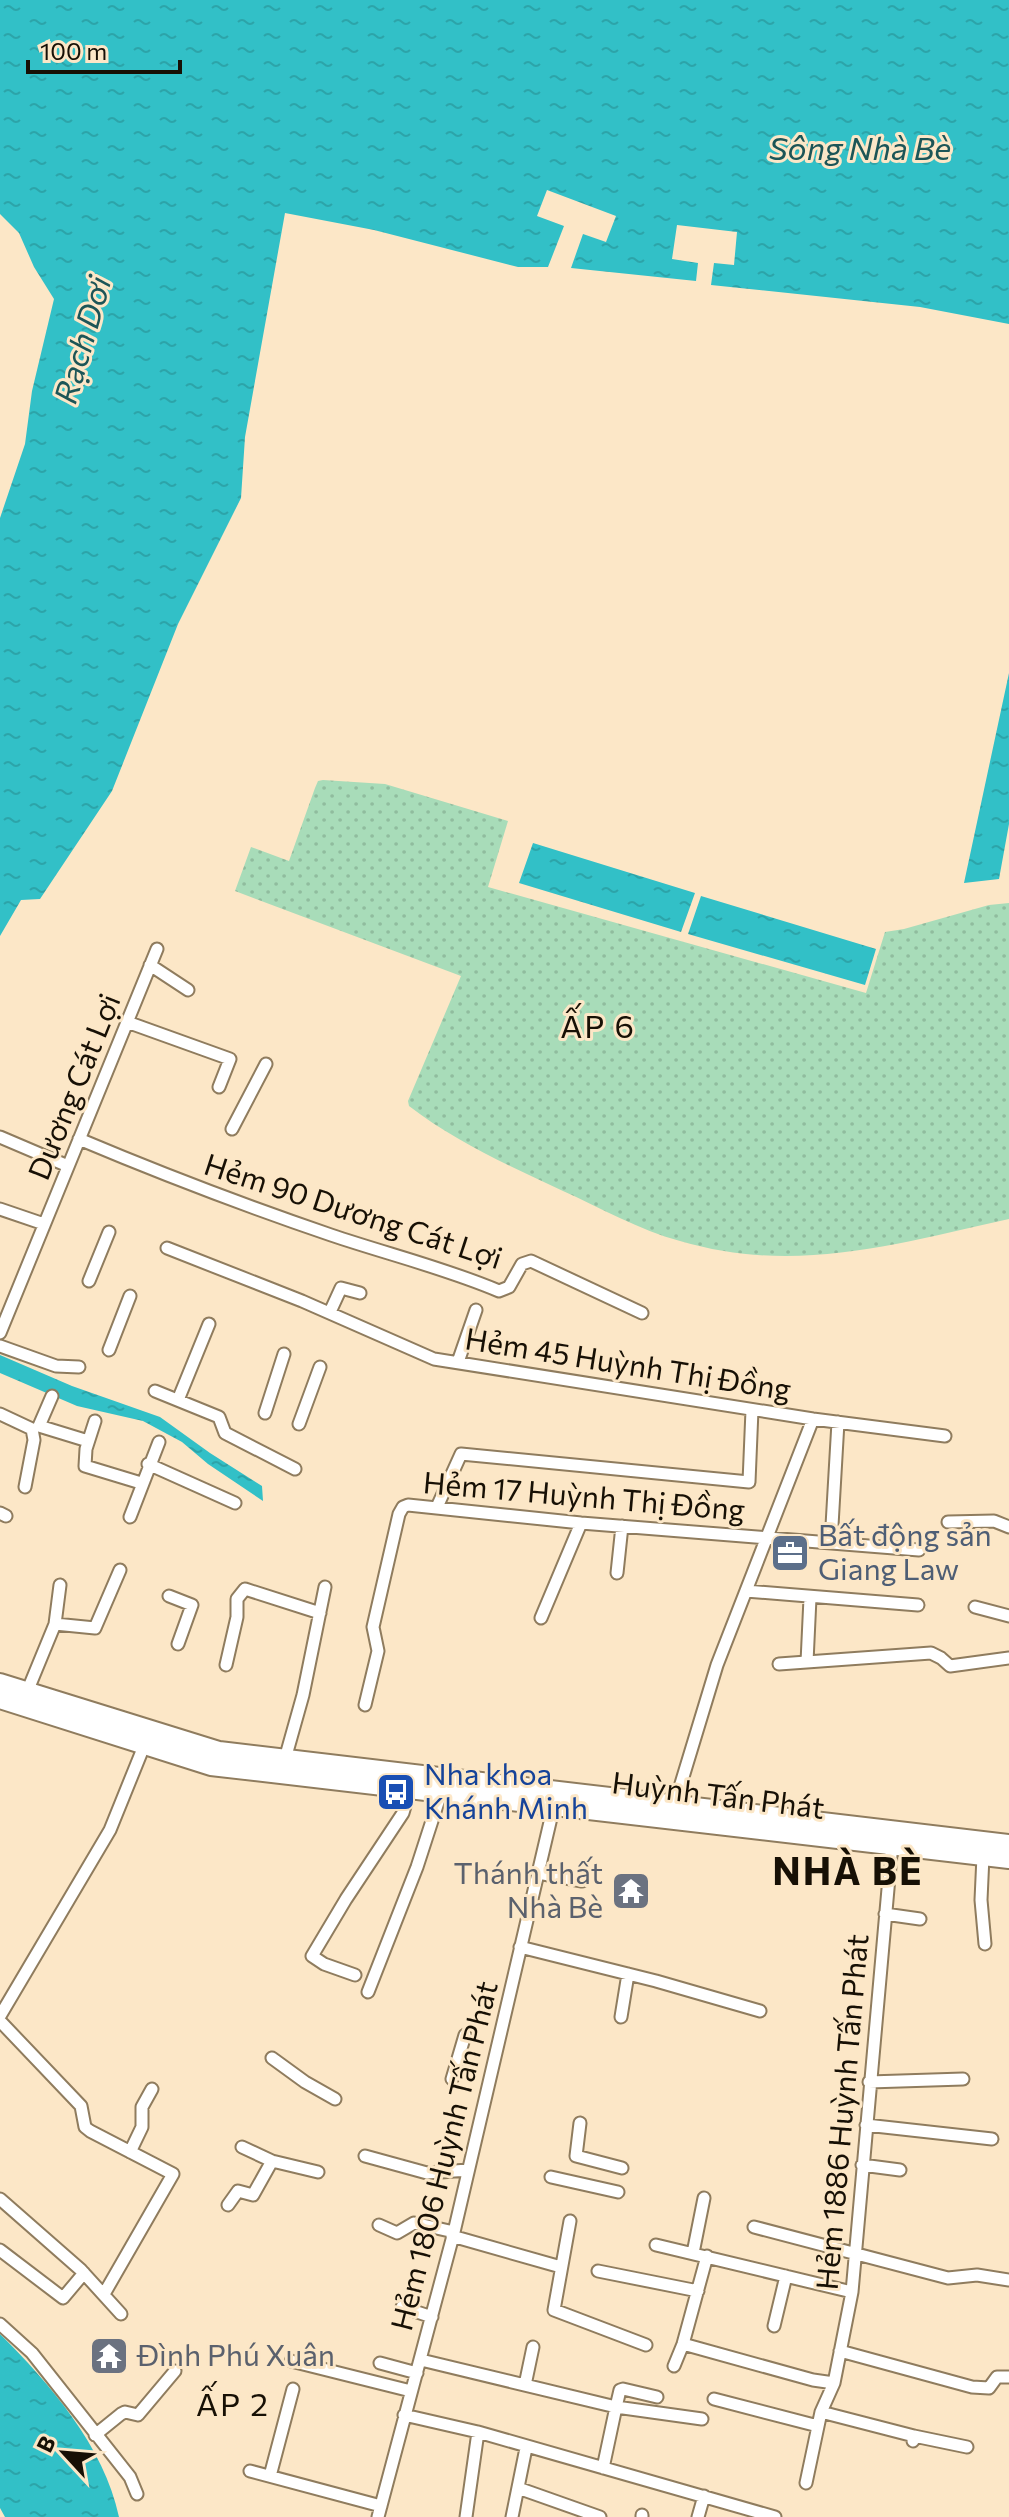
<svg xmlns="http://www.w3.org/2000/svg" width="1009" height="2517" font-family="Commissioner,sans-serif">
<defs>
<pattern id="green-dots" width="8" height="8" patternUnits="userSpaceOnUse" patternTransform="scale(2)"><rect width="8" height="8" fill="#a8dcb9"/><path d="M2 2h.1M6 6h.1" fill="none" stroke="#90bc9e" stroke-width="1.8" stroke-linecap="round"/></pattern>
<pattern id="water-ripples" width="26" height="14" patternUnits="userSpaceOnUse" patternTransform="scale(2)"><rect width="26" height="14" fill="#32c0c7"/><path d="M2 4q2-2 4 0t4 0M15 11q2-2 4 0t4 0" fill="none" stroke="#2ca4a9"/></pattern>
</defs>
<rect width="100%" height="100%" fill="#fce7c7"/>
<path fill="url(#green-dots)" d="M 323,780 L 385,784 L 508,821 L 488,887 L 866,993 L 885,932 L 904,929 L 989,905 L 1009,903 L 1009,1219 C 895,1244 796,1275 680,1241 C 639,1230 601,1208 563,1191 C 509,1166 456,1142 409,1106 L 408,1101 L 461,976 L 235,891 L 251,847 L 289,861 L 315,788 L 318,781 Z"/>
<path fill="url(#water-ripples)" d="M 0,0 L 1009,0 L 1009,324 L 920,307 L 711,285 L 714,263 L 734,265 L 737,232 L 677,225 L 672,259 L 698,263 L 696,281 L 571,268 L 583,234 L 606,242 L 616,216 L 547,190 L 537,216 L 564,226 L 548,267 L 518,267 L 374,230 L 285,213 L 245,437 L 241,498 L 178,624 L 112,791 L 40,899 L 21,900 L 0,936 L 0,518 L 25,444 L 32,391 L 54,299 L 34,267 L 19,233 L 0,214 Z
M 1009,673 L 1009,824 L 999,879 L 964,883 Z
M 533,843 L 695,893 L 681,932 L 519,883 Z
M 701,896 L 876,949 L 865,985 L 688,934 Z
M 0,1355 L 72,1386 L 160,1417 L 210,1453 L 262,1486 L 263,1501 L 208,1464 L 182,1442 L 143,1421 L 77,1406 L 0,1373 Z
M 0,2334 C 50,2384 104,2446 119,2517 L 5,2517 L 0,2508 Z"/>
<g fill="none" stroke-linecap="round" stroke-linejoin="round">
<defs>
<path id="minor" d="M 150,965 L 188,990
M 127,1022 L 230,1059 L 219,1087
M 232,1129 L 266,1064
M 0,1137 L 68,1166
M 79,1139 C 162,1174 246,1206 331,1235 C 387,1254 445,1268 499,1291 L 509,1287 L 522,1264 L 531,1261 L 642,1313
M 0,1209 L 44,1224
M 167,1248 L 302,1301 L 434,1359 L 813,1419 L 945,1436
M 89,1281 L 109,1232
M 330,1312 L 341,1288 L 360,1293
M 0,1333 L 157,949
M 0,1346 L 56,1366 L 79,1367
M 109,1350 L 130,1296
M 458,1362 L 476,1310
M 155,1391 L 219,1417 L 225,1433 L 295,1469
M 52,1396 L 39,1426 L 88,1441
M 178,1400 L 209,1324
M 265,1413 L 284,1354
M 0,1414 L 32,1429 L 34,1440 L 25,1487
M 95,1421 L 86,1449 L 85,1466 L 141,1483
M 299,1424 L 320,1367
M 148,1464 L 235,1503
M 437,1507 L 461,1454 L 749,1482 L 752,1410
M 0,1513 L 6,1516
M 130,1517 L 159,1442
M 948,1522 L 994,1521 L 1009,1527
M 831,1543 L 838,1422
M 617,1573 L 622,1526
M 746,1591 L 918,1605
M 169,1596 L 192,1605 L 178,1644
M 975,1607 L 1009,1616
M 541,1618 L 581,1523
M 55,1624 L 60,1585
M 807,1662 L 810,1598
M 779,1664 L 931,1653 L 941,1658 L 950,1666 L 1009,1658
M 226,1665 L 237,1617 L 237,1599 L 245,1589 L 320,1613
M 27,1692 L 55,1624 L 95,1628 L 120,1570
M 365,1705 L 378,1651 L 373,1627 L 399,1514 L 403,1507 L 408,1505 L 581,1523 L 919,1550
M 285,1759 L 303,1695 L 325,1587
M 673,1810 L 717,1665 L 813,1419
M 983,1856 L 981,1900 L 985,1944
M 538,1873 L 582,1881
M 885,1914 L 920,1919
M 520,1947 L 656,1981 L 760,2011
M 355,1975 L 324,1964 L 312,1956 L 346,1899 L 403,1813 L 410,1789
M 368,1992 L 417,1867 L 441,1793
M 0,2016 L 110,1830 L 144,1746
M 621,2017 L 628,1974
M 0,2021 L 81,2106 L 85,2127 L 90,2131 L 173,2174 L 104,2294
M 272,2058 L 305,2082 L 335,2099
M 452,2079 L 465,2035
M 869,2082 L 963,2079
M 580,2123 L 576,2156 L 622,2168
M 866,2125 L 992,2139
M 130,2152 L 142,2127 L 142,2107 L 152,2089
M 365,2156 L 427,2173 L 468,2170
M 272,2161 L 318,2172
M 862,2165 L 900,2170
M 551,2177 L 618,2192
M 0,2199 L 81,2270 L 121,2314
M 228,2205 L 238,2191 L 253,2195 L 272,2161 L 242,2147
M 570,2221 L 554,2310 L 646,2345
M 379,2225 L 397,2233 L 414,2223 L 454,2232
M 754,2227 L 948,2278 L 977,2275 L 1009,2280
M 452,2236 L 561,2267
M 656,2245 L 852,2292
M 0,2250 L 63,2298 L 84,2273
M 693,2253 L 704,2198
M 598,2271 L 698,2291
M 402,2307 L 432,2317
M 0,2324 L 32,2353 L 130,2477 L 137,2494
M 774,2326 L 786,2276
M 683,2344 L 813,2380 L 834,2383
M 840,2351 L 972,2387 L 989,2388 L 997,2377 L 1009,2377
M 421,2360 L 616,2407 L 603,2468
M 291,2361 L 411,2391
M 380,2363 L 417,2373
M 674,2366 L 683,2344 L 707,2256
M 525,2385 L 533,2347
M 657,2397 L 623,2389 L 620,2390 L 616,2407 L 702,2419
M 714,2399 L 818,2426
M 821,2412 L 914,2436 L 913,2441
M 404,2415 L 478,2432 L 775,2517
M 95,2435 L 121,2414 L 125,2412 L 138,2415 L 175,2371
M 914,2436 L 967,2447
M 250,2471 L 381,2506
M 270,2476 L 293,2389
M 806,2483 L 821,2412 L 834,2383 L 852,2292 L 892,1844
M 518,2488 L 600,2517
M 378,2517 L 454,2232 L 554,1805
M 466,2517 L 478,2432
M 512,2517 L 526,2448
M 642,2517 L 642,2515
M 698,2517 L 704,2496"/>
<path id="primary" d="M 0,1683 L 219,1751 L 1009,1844
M 0,1699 L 211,1766 L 1009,1859"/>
</defs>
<use href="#minor" stroke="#8f7c5e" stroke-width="15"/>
<use href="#primary" stroke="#8f7c5e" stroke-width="22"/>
<use href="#minor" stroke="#fff" stroke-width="11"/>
<use href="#primary" stroke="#fff" stroke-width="18"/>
</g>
<defs>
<symbol id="office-square" viewBox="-11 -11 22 22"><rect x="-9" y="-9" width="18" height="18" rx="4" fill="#5c6f8a" stroke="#fce7c7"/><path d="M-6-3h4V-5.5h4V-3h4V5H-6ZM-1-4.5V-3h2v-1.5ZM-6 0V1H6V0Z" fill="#fff"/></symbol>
<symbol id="bus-square" viewBox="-11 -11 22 22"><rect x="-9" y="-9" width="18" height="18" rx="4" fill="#1a4fb4" stroke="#fce7c7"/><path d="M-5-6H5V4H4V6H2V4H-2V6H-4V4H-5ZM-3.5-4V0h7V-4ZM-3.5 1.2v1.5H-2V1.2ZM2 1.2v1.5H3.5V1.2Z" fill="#fff"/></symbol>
<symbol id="temple-square" viewBox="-11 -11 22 22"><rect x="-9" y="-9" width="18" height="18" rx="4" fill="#6b7280" stroke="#fce7c7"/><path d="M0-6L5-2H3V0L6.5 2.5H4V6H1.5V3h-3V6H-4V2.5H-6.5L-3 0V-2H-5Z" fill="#fff"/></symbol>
</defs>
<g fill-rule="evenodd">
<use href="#office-square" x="768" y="1531" width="44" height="44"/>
<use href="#bus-square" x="374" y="1770" width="44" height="44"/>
<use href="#temple-square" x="609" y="1869" width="44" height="44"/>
<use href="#temple-square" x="87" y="2334" width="44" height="44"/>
</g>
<g text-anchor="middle" stroke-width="6" stroke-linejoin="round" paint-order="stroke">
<g font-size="30" fill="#171005" stroke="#fce7c7">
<text transform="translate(75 1087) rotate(-68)" y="10">Dương Cát Lợi</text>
<text transform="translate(353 1212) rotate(18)" y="10">Hẻm 90 Dương Cát Lợi</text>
<text transform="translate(628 1365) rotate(9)" y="10">Hẻm 45 Huỳnh Thị Đồng</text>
<text transform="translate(584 1497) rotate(5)" y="10">Hẻm 17 Huỳnh Thị Đồng</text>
<text transform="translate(718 1796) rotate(7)" y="10">Huỳnh Tấn Phát</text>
<text transform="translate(843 2112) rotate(-85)" y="10">Hẻm 1886 Huỳnh Tấn Phát</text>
<text transform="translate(445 2156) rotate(-76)" y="10">Hẻm 1806 Huỳnh Tấn Phát</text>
</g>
<g font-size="30" fill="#4e5e75" stroke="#fce7c7" text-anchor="start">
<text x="818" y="1546">Bất động sản<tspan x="818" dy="34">Giang Law</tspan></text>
</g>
<g font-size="30" fill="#164399" stroke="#fce7c7" text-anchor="start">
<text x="424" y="1785">Nha khoa<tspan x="424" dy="34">Khánh Minh</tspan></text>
</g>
<g font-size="30" fill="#5b616d" stroke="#fce7c7" text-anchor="end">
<text x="603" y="1884">Thánh thất<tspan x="603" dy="34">Nhà Bè</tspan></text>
<text x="137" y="2366" text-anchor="start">Đình Phú Xuân</text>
</g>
<g font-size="32" font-style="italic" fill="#1c5557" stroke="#fce7c7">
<text x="860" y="160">Sông Nhà Bè</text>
<text transform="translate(83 340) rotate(-74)" y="11">Rạch Dơi</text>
</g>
<g font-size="32" letter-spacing="2" fill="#171005" stroke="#fce7c7">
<text x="598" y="1038">ẤP 6</text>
<text x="233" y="2416">ẤP 2</text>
</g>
<g font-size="38" font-weight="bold" letter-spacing="2" fill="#171005" stroke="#fce7c7">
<text x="848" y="1885">NHÀ BÈ</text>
</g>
</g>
<g transform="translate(64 2453) rotate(296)" stroke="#fce7c7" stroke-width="6" paint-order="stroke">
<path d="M0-6L14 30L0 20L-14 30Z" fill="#171005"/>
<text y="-12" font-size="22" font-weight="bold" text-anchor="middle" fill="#171005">B</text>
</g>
<path d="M28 60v12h152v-12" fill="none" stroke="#171005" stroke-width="4"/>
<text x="40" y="60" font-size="24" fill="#171005" stroke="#fce7c7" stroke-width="6" paint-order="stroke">100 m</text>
</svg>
